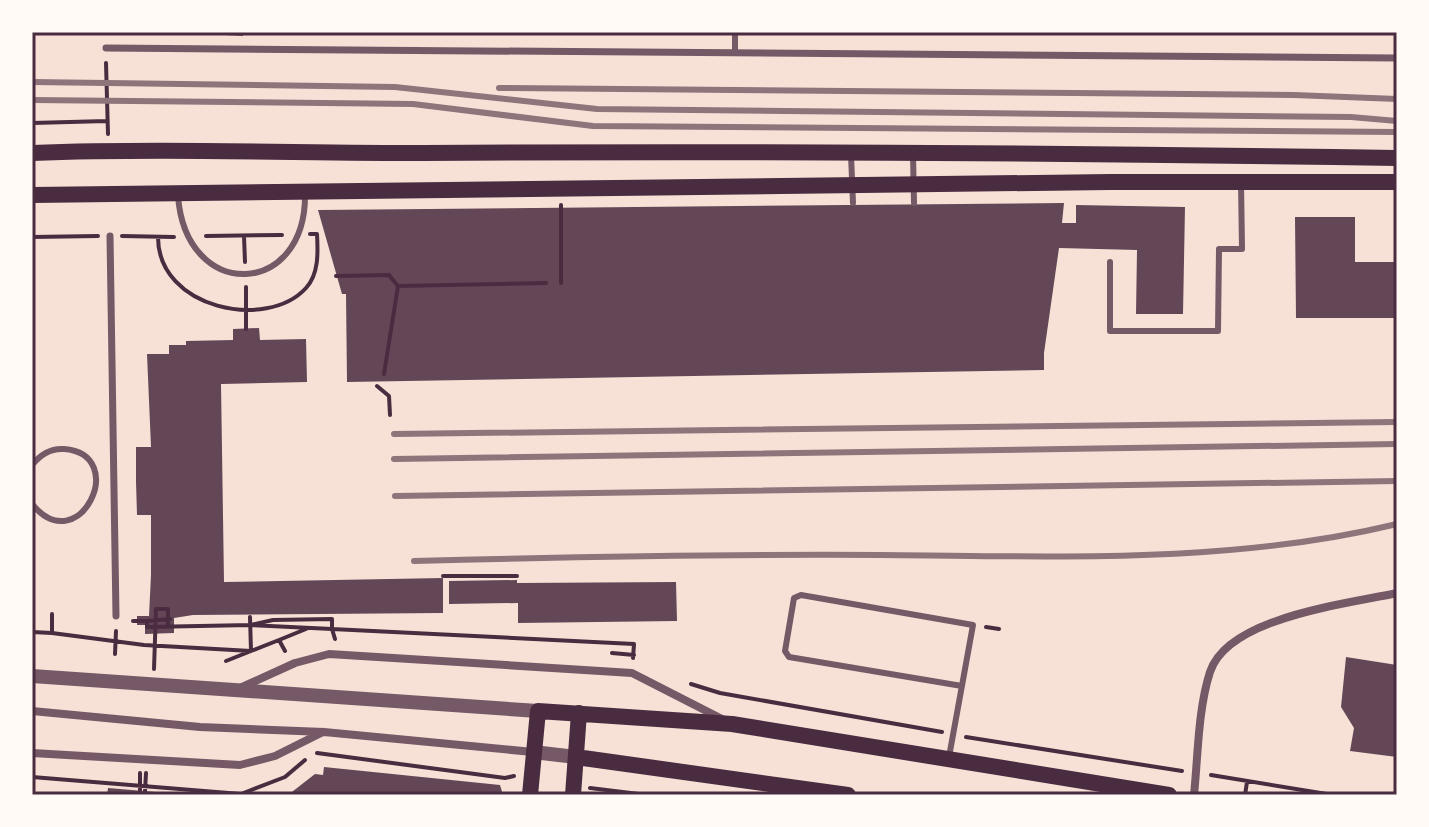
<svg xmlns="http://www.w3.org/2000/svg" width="1429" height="827" font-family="'Work Sans',sans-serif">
<rect width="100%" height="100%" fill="#f7e1d7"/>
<path fill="#644757" d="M 171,32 L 243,32 L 243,36 Z
M 1064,203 L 1062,223 L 1076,223 L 1076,205 L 1185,207 L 1183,314 L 1136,314 L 1137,250 L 1059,248 L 1044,353 L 1044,370 L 347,382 L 346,294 L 342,294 L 318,210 Z
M 1295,217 L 1355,217 L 1355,262 L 1397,262 L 1397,318 L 1296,318 Z
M 259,328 L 260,340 L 306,339 L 307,382 L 221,384 L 224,582 L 443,578 L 443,613 L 193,615 L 174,618 L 174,633 L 145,634 L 145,625 L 137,625 L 137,616 L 149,616 L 151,575 L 151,515 L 137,515 L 136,482 L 136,447 L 151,447 L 147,354 L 169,354 L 169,345 L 186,345 L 186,341 L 233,340 L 233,329 Z
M 517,580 L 517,583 L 676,582 L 677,621 L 518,623 L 518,603 L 449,604 L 449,581 Z
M 1346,657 L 1397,665 L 1397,757 L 1350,751 L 1354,728 L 1341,707 Z
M 324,767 L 500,785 L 503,795 L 288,795 L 315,774 L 323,775 Z
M 108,788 L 168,793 L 168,795 L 107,795 Z"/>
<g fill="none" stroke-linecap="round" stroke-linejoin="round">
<path stroke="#4a2c40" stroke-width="4" d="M 106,63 L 108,134
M 32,123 L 107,121
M 122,236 L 174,237
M 206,236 L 282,235
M 244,236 L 245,262
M 32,237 L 98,236
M 158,237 C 158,309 267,331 306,288 C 319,274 318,252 317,234 L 310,234
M 336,276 L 389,275 L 397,285
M 561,283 L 561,205
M 246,287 L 246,329
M 384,374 L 398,286 L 546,283
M 377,386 L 389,396 L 390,415
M 443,576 L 517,576
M 52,614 L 52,633 L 144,645 L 251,651 L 279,640 L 285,651
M 133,621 L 147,621 L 147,627 L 251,625 L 332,629 L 332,619 L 273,620 L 251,625
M 147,621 L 170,619
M 986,627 L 999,629
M 32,632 L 52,633
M 335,639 L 332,629 L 634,644 L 633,658
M 279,640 L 306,629
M 612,653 L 634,655
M 115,654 L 116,631
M 226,661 L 251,651 L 250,617
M 154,669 L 156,609 L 168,609 L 168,625
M 691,684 L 720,693 L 942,732
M 966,737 L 1182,771
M 317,753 L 505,778 L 514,776
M 1211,775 L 1333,795
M 32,777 L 241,794 L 285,777 L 305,760
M 590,788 L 647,795
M 140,791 L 140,773
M 145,791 L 146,773
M 1245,795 L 1247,782"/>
<path stroke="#755966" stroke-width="6" d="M 735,32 L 735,53
M 913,154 L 914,203
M 851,155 L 853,203
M 178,196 C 186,303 307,298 305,193
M 1110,262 L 1110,331 L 1218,331 L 1219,249 L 1242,249 L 1241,182
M 32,465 C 40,455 50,448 64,449 C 131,454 79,562 32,504
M 949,757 L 973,625 L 801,595 L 794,598 L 785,651 L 789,657 L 962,686"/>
<path stroke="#755966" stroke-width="7" d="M 106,48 L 1397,58
M 110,236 L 116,616"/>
<path stroke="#755966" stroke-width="8" d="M 240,688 L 295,663 L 329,654 L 632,673 L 724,720
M 32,711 L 200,727 L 324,732 L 533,752
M 32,753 L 240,765 L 275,756 L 323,732
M 1194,795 C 1198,756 1198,709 1210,672 C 1228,617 1347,604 1397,593"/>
<path stroke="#755966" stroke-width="14" d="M 32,676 L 538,711
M 533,752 L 576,757"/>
<path stroke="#4a2c40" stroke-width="16" d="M 32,153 C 162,148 293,153 423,153 C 748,151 1072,153 1397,158
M 32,195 L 1110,182 L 1397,182
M 576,757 L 848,795
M 530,795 L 538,711 L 732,724 L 1169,795
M 573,795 L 579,713"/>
<path stroke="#8f747c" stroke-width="6" d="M 32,82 L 395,87 L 597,109 L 1351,117 L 1397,121
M 499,88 L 1294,95 L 1397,99
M 32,100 L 413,104 L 593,126 L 1397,132
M 394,434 L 1397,422
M 394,459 L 1397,444
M 395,496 L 1397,481
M 414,561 C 569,557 725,554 880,555 C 1053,556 1227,565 1397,524"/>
</g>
<rect width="1429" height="827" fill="none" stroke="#fffaf5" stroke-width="68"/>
<rect x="34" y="34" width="1361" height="759" fill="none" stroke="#4a2c40" stroke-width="3"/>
</svg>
